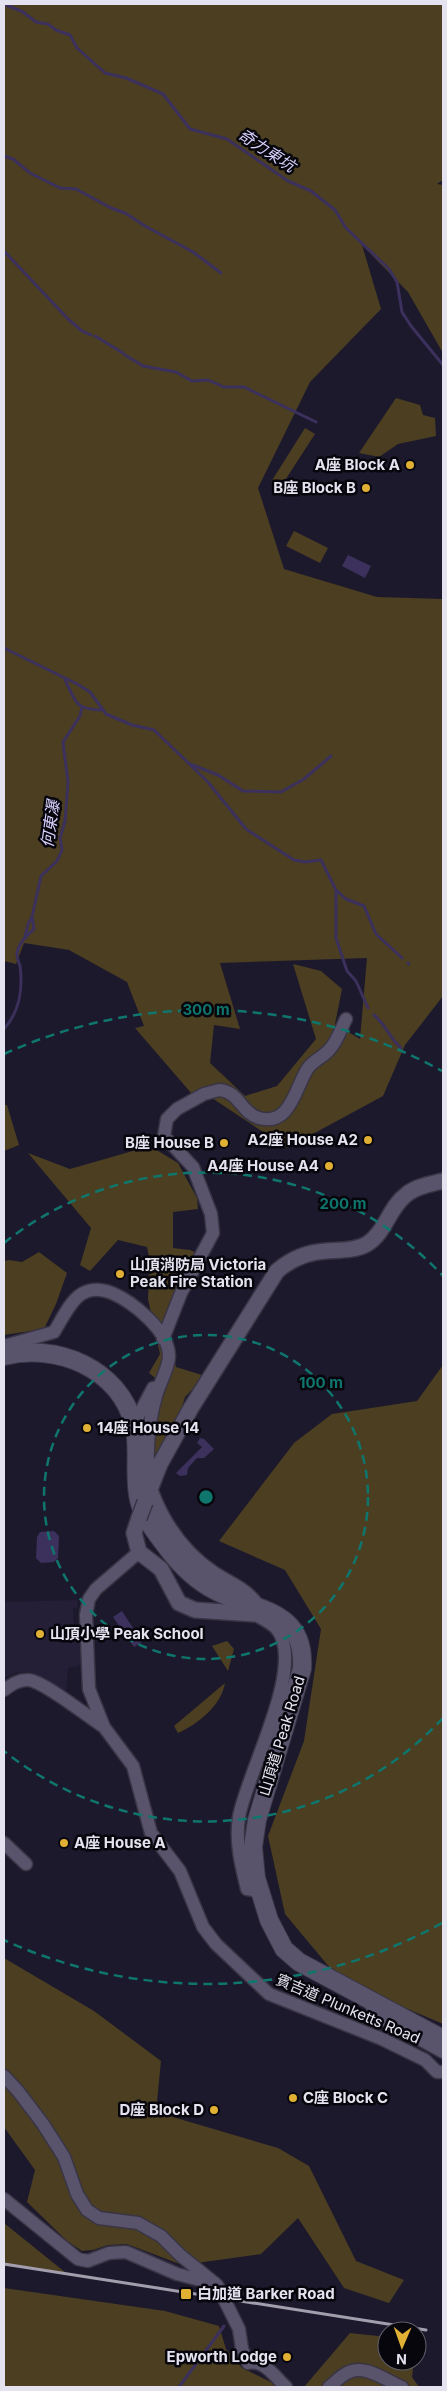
<svg xmlns="http://www.w3.org/2000/svg" width="447" height="2391" font-family="Inter,'Noto Sans TC',sans-serif">
<rect width="100%" height="100%" fill="#1d192c"/>
<path fill="#241e37" d="M 77,1600 L 78,1607 L 73,1608 L 74,1636 L 79,1636 L 81,1662 L 78,1666 L 68,1668 L 66,1691 L 76,1698 L 77,1704 L 31,1672 L 16,1673 L 4,1678 L 4,1602 Z"/>
<path fill="#4b3e21" fill-rule="evenodd" d="M 4,4 L 443,4 L 443,180 L 437,184 L 443,185 L 443,353 L 408,292 L 362,245 L 381,309 L 310,382 L 258,488 L 284,569 L 377,597 L 443,599 L 443,996 L 405,1045 L 383,1096 L 287,1148 L 212,1098 L 192,1094 L 135,1028 L 144,1026 L 127,982 L 69,950 L 24,943 L 16,964 L 4,961 ZM 367,958 L 360,1039 L 335,1024 L 342,989 L 321,971 L 293,964 L 316,1039 L 277,1086 L 245,1096 L 210,1063 L 214,1025 L 240,1029 L 220,963 Z
M 396,398 L 420,405 L 423,415 L 435,418 L 436,436 L 398,444 L 379,457 L 359,453 Z
M 305,428 L 315,434 L 280,488 L 271,482 Z
M 294,531 L 328,548 L 320,563 L 286,546 Z
M 4,1105 L 7,1105 L 19,1145 L 4,1151 Z
M 150,1146 L 178,1163 L 197,1198 L 198,1209 L 173,1212 L 173,1248 L 190,1250 L 197,1253 L 169,1336 L 176,1367 L 205,1376 L 185,1397 L 178,1421 L 150,1467 L 156,1420 L 166,1387 L 149,1373 L 160,1354 L 148,1299 L 150,1262 L 147,1247 L 118,1240 L 90,1271 L 80,1265 L 91,1228 L 28,1153 L 70,1169 Z
M 39,1252 L 67,1273 L 56,1304 L 44,1329 L 4,1335 L 4,1261 L 9,1260 L 22,1262 Z
M 443,1365 L 443,2024 L 340,1980 L 285,1914 L 268,1836 L 304,1741 L 321,1629 L 285,1570 L 219,1541 L 294,1443 L 332,1414 L 417,1401 Z
M 227,1641 L 234,1649 L 228,1671 L 212,1646 Z
M 225,1683 C 221,1706 198,1724 178,1733 L 174,1726 Z
M 4,1958 L 94,2011 L 161,2061 L 156,2112 L 278,2148 L 309,2166 L 356,2261 L 404,2280 L 389,2303 L 344,2288 L 298,2218 L 261,2254 L 182,2265 L 127,2244 L 108,2245 L 93,2250 L 82,2251 L 67,2241 L 27,2202 L 35,2170 L 4,2127 Z
M 4,2223 L 66,2273 L 4,2266 Z
M 4,2288 L 165,2311 L 219,2326 L 226,2349 L 242,2368 L 281,2387 L 4,2387 Z
M 350,2333 L 387,2337 L 387,2361 L 414,2361 L 412,2377 L 419,2387 L 304,2387 Z"/>
<path fill="#3c315c" d="M 348,555 L 371,566 L 365,578 L 342,566 Z
M 200,1438 L 204,1439 L 214,1449 L 204,1458 L 197,1458 L 188,1468 L 187,1475 L 180,1476 L 176,1473 L 202,1447 L 197,1443 Z
M 54,1531 L 59,1536 L 58,1558 L 54,1562 L 41,1563 L 36,1558 L 37,1537 L 40,1532 Z
M 122,1611 L 142,1642 L 134,1647 L 113,1617 Z"/>
<g fill="none" stroke-linecap="round" stroke-linejoin="round">
<path stroke="#3c315c" stroke-width="3" d="M 4,4 L 23,12 L 36,22 L 48,24 L 56,30 L 70,35 L 77,48 L 105,73 L 126,78 L 163,94 L 190,129 L 227,139 L 288,181 L 311,191 L 335,210 L 346,228 L 389,269 L 397,282 L 402,312 L 411,326 L 443,365
M 4,156 L 13,159 L 30,173 L 60,188 L 76,189 L 111,208 L 125,213 L 145,226 L 193,252 L 221,273
M 4,251 L 68,319 L 82,331 L 91,335
M 95,336 L 123,353
M 125,355 L 143,366 L 176,372 L 192,381 L 208,380 L 224,387 L 244,387 L 316,422
M 4,648 L 77,684 L 90,692 L 106,714 L 132,725 L 154,730 L 207,781 L 246,829 L 294,860 L 305,862 L 321,860 L 336,890 L 336,938 L 347,971 L 356,981 L 368,1008
M 65,680 C 77,703 74,709 102,710
M 190,764 L 218,775 L 243,791 L 281,792 L 304,779 L 331,756
M 337,891 L 346,899 L 364,906 L 376,934 L 402,958
M 25,937 L 28,924 L 32,917
M 408,963 L 409,964
M 374,1015 C 385,1024 390,1038 401,1048
M 4,1029 C 20,1011 23,990 20,966 C 19,963 17,959 17,955 C 17,945 27,935 34,929 L 32,917 L 41,876 L 57,861 L 62,850 L 60,838 L 65,821 L 68,782 L 63,742 L 80,716 L 82,707
M 179,2387 L 224,2326"/>
<defs>
<path id="minor" d="M 163,1339 L 181,1293 L 213,1233 L 211,1214 L 193,1167 L 164,1136 L 167,1119 L 177,1109 L 204,1094 L 219,1090 C 239,1091 241,1113 259,1118 C 291,1127 296,1085 308,1068 C 314,1060 323,1057 329,1050 C 337,1042 341,1029 346,1019
M 4,1346 L 54,1332 C 69,1308 78,1280 112,1293 C 133,1302 169,1331 169,1356 C 169,1368 159,1384 156,1396 C 147,1427 146,1458 150,1490
M 134,1424 L 153,1388
M 139,1552 L 96,1589 L 89,1599 L 86,1615 L 89,1689 L 104,1727 L 133,1766 L 151,1833 L 180,1871 L 203,1927 L 216,1944 L 269,1994 L 382,2039 L 425,2060 L 437,2072 L 443,2072
M 254,1614 C 261,1618 270,1622 276,1628 C 308,1664 246,1774 239,1817 C 235,1841 241,1865 247,1889 L 259,1891
M 4,1690 C 11,1685 19,1679 29,1680 C 45,1682 88,1717 104,1727
M 4,1843 L 26,1864
M 367,1998 L 378,2016 L 443,2052
M 4,2076 L 18,2091 L 43,2124 L 64,2157 L 77,2194 L 87,2210 L 99,2218 L 138,2223 L 161,2236 L 180,2255 L 217,2285 L 239,2329 L 242,2349 L 248,2363 C 264,2359 276,2378 286,2387
M 4,2199 L 78,2259 L 88,2261 L 109,2253 L 126,2252 L 177,2274 L 212,2283
M 329,2387 C 335,2383 340,2376 347,2373 C 365,2363 386,2381 402,2387"/>
<path id="tertiary" d="M 150,1490 C 162,1523 183,1553 212,1573 C 228,1584 245,1589 256,1605
M 145,1502 L 160,1464 L 191,1408 L 277,1271 C 291,1259 308,1252 326,1251 C 339,1250 355,1251 367,1244 C 386,1232 389,1207 407,1194 C 417,1186 431,1184 443,1181
M 139,1518 L 134,1533 L 139,1552 L 161,1569 L 179,1603 L 195,1610 L 254,1614"/>
<path id="secondary" d="M 4,1356 C 57,1343 119,1368 134,1425 C 140,1449 133,1475 139,1500 C 143,1518 157,1534 168,1549 C 181,1566 196,1581 216,1591 C 255,1611 306,1608 302,1669 L 257,1820 L 253,1847 L 256,1878 L 269,1920 L 284,1949 L 299,1962 L 443,2039"/>
</defs>
<use href="#minor" stroke="#393545" stroke-width="15"/>
<use href="#tertiary" stroke="#393545" stroke-width="18"/>
<use href="#secondary" stroke="#393545" stroke-width="20"/>
<use href="#minor" stroke="#59546c" stroke-width="12"/>
<use href="#tertiary" stroke="#59546c" stroke-width="15"/>
<use href="#secondary" stroke="#59546c" stroke-width="18"/>
<path stroke="#a29eae" stroke-width="3" d="M 4,2264 L 426,2330"/>
<defs>
<path id="tertiary-bridge" d="M 139,1518 L 145,1502"/>
</defs>
<use href="#tertiary-bridge" stroke="#393545" stroke-width="18" stroke-linecap="butt"/>
<use href="#tertiary-bridge" stroke="#59546c" stroke-width="15"/>
</g>
<g fill="none" stroke="#0f766e" stroke-width="2.5" stroke-dasharray="9 6">
<circle cx="206" cy="1497" r="162"/>
<path d="M443 1718A324 324 0 0 1 4 1751M4 1243A324 324 0 0 1 443 1276"/>
<path d="M442 1923A487 487 0 0 1 4 1940M4 1054A487 487 0 0 1 442 1071"/>
</g>
<g fill="#e0b034" stroke="#07060d" stroke-width="2">
<circle cx="410" cy="465" r="5"/>
<circle cx="366" cy="488" r="5"/>
<circle cx="368" cy="1140" r="5"/>
<circle cx="224" cy="1143" r="5"/>
<circle cx="329" cy="1166" r="5"/>
<circle cx="120" cy="1274" r="5"/>
<circle cx="87" cy="1428" r="5"/>
<circle cx="40" cy="1634" r="5"/>
<circle cx="64" cy="1843" r="5"/>
<circle cx="293" cy="2098" r="5"/>
<circle cx="214" cy="2110" r="5"/>
<rect x="180" y="2288" width="12" height="12" rx="2.5"/>
<circle cx="287" cy="2357" r="5"/>
</g>
<g text-anchor="middle" stroke-width="5" stroke-linejoin="round" paint-order="stroke">
<g font-size="15" font-weight="bold" fill="#e6e3f1" stroke="#07060d" text-anchor="end">
<text x="400" y="470">A座 Block A</text>
<text x="356" y="493">B座 Block B</text>
<text x="358" y="1145">A2座 House A2</text>
<text x="214" y="1148">B座 House B</text>
<text x="319" y="1171">A4座 House A4</text>
<text x="130" y="1270" text-anchor="start">山頂消防局 Victoria<tspan x="130" dy="17">Peak Fire Station</tspan></text>
<text x="97" y="1433" text-anchor="start">14座 House 14</text>
<text x="50" y="1639" text-anchor="start">山頂小學 Peak School</text>
<text x="74" y="1848" text-anchor="start">A座 House A</text>
<text x="303" y="2103" text-anchor="start">C座 Block C</text>
<text x="204" y="2115">D座 Block D</text>
<text x="197" y="2299" text-anchor="start">白加道 Barker Road</text>
<text x="277" y="2362">Epworth Lodge</text>
</g>
<g font-size="15" fill="#e6e3f1" stroke="#07060d">
<text transform="translate(282 1736) rotate(-73)" y="5">山頂道 Peak Road</text>
<text transform="translate(348 2009) rotate(23)" y="5">賓吉道 Plunketts Road</text>
</g>
<g font-size="16" font-style="italic" fill="#dad2ff" stroke="#07060d">
<text transform="translate(267 150) rotate(33)" y="6">奇力東坑</text>
<text transform="translate(50 824) rotate(-82)" y="6">何東瀑</text>
</g>
</g>
<circle cx="206" cy="1497" r="8" fill="#0f766e" stroke="#07060d" stroke-width="2.5"/>
<g font-size="15" text-anchor="middle" font-weight="bold" fill="#0f766e" stroke="#07060d" stroke-width="5" stroke-linejoin="round" paint-order="stroke">
<text x="206" y="1015">300 m</text>
<text x="343" y="1209">200 m</text>
<text x="321" y="1388">100 m</text>
</g>
<rect width="447" height="2391" fill="none" stroke="#e6e3f1" stroke-width="10"/>
<g transform="translate(402 2346) rotate(182)"><circle r="24" fill="#07060d" stroke="#605e68"/>
<path d="M0-4L9 19L0 12L-9 19Z" fill="#e0b034"/>
<text y="-8" font-size="14" font-weight="bold" text-anchor="middle" fill="#e6e3f1">N</text>
</g>
</svg>
